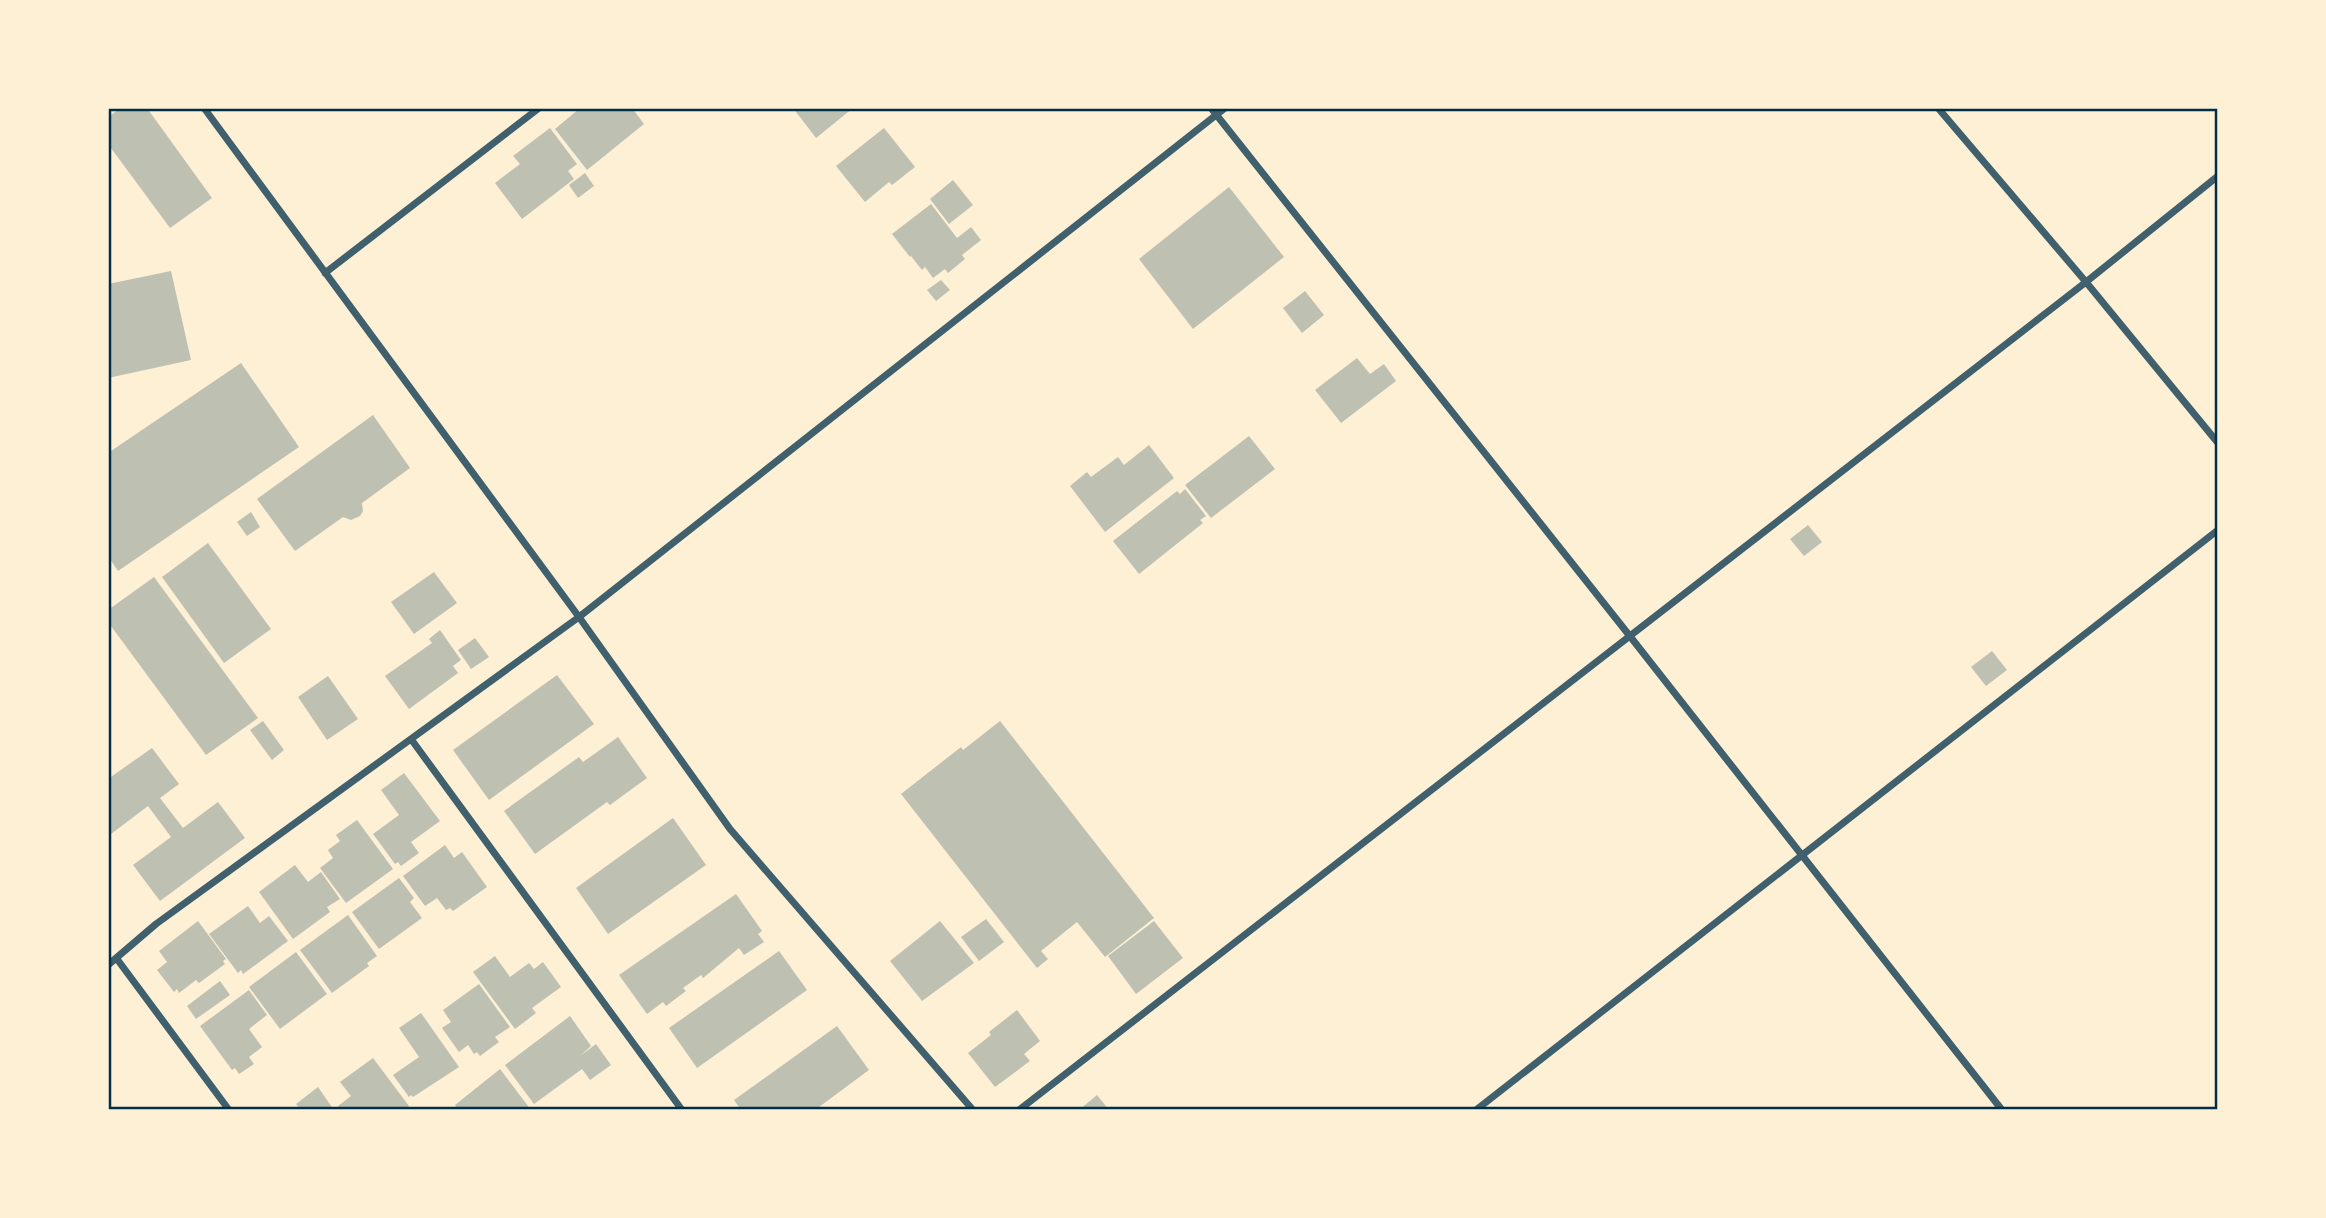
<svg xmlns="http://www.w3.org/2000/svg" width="2326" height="1218" font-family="'Noto Sans',sans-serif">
<rect width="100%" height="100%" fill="#fdf0d5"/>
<path fill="#bec0b2" d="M 121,108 L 147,108 L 212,198 L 170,228 L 108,144 L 108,117 Z
M 580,108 L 632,108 L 644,124 L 587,170 L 555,129 Z
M 793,108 L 853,108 L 816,138 Z
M 550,128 L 577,164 L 568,171 L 574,179 L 522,219 L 495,183 L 520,164 L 513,156 Z
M 884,128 L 915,167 L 892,185 L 889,182 L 865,202 L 836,166 Z
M 585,173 L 594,186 L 578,198 L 569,185 Z
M 953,180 L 973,205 L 949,224 L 930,199 Z
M 1229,187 L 1284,257 L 1193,329 L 1139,259 Z
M 931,204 L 957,238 L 971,227 L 981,240 L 962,255 L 965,259 L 948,273 L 945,269 L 933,278 L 925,267 L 922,270 L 911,256 L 910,257 L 892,234 Z
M 171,271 L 191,360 L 108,378 L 108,284 Z
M 941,280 L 950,290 L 936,301 L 927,290 Z
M 1305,291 L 1324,315 L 1302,333 L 1283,308 Z
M 1357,358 L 1370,374 L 1384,364 L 1396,381 L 1341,423 L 1315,390 Z
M 241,363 L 299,447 L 118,571 L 108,556 L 108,453 Z
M 373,415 L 410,468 L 362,503 L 363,511 L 360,516 L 351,520 L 343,517 L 295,551 L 257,499 Z
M 1249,436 L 1275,469 L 1211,518 L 1185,485 Z
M 1149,445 L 1174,478 L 1105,532 L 1070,486 L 1087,472 L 1091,477 L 1118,457 L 1124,465 Z
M 1185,489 L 1206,516 L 1200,520 L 1203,523 L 1139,574 L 1113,541 L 1177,491 L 1180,494 Z
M 251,512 L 260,527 L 247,536 L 237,522 Z
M 1808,525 L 1822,542 L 1804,556 L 1790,539 Z
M 208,543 L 271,629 L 224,663 L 162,577 Z
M 434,572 L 457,603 L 414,634 L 391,602 Z
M 154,577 L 258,718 L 206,755 L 108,622 L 108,610 Z
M 440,630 L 461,660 L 453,666 L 458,673 L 409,709 L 385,676 L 432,643 L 429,639 Z
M 475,638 L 489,657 L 471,669 L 458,650 Z
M 1992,651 L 2007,670 L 1986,686 L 1971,667 Z
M 557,675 L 594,724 L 489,800 L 453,750 Z
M 328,676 L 358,719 L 327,740 L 298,697 Z
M 263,721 L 284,750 L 272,760 L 250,730 Z
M 1000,721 L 1154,918 L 1105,957 L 1077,922 L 1041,951 L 1048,959 L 1037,968 L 901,794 L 961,747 L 963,750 Z
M 618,737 L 647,778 L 610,805 L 607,802 L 535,854 L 504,811 L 579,757 L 583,762 Z
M 152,748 L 179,784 L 160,798 L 183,828 L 218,802 L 245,838 L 160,901 L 133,865 L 171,837 L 148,806 L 111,834 L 108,831 L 108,779 Z
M 404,773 L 440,821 L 411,842 L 419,853 L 401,866 L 398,862 L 395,864 L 373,834 L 399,815 L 381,790 Z
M 673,818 L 706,865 L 608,934 L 576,888 Z
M 357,820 L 393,869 L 346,903 L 320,868 L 333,858 L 328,850 L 340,841 L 336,835 Z
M 445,845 L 454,858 L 462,852 L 487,887 L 453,911 L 450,908 L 446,910 L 437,898 L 425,906 L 403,876 Z
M 295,865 L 308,882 L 321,872 L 340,899 L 327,907 L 330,912 L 293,939 L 259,892 Z
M 399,878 L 414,898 L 410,902 L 422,918 L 379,949 L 352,912 Z
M 736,894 L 762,931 L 758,934 L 764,942 L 744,955 L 739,948 L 703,978 L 701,975 L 683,988 L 686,991 L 666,1006 L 663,1002 L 647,1014 L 619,975 Z
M 248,906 L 260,923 L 269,916 L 288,941 L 243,974 L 241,970 L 238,973 L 209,934 Z
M 348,915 L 377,956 L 367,963 L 369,966 L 332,993 L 300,950 Z
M 986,919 L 1004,942 L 979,961 L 961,937 Z
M 198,921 L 226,959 L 223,961 L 225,964 L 199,983 L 196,980 L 179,993 L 177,989 L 174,992 L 157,970 L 167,962 L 159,951 Z
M 940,921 L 974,963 L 922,1001 L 890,961 Z
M 1154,921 L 1183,958 L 1136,994 L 1108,956 Z
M 779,951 L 807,990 L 697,1068 L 669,1028 Z
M 296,952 L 327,994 L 280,1029 L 249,987 Z
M 495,956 L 510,977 L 529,963 L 534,969 L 543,962 L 561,987 L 532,1008 L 536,1013 L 515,1029 L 473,972 Z
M 220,981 L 230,995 L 196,1019 L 187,1006 Z
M 479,984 L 510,1027 L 495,1037 L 499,1042 L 480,1056 L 477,1052 L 474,1054 L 468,1045 L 459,1052 L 442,1028 L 451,1022 L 443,1010 Z
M 249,990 L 267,1015 L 249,1029 L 262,1047 L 249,1057 L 254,1064 L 239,1074 L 235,1068 L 232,1070 L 200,1026 Z
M 1017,1010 L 1040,1041 L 1024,1054 L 1030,1061 L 995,1087 L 968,1053 L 991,1035 L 989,1032 Z
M 421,1013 L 459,1067 L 413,1097 L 411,1095 L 409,1097 L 393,1075 L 419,1057 L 399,1028 Z
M 570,1016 L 591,1046 L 580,1056 L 596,1044 L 611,1065 L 590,1080 L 582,1069 L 534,1104 L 505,1065 Z
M 837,1026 L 869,1070 L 815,1110 L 741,1110 L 734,1100 Z
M 373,1058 L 409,1106 L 404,1110 L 340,1110 L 338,1106 L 351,1096 L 340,1082 Z
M 500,1069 L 531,1110 L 458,1110 L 455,1105 Z
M 318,1087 L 334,1110 L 301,1110 L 296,1104 Z
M 1097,1095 L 1109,1110 L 1079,1110 Z"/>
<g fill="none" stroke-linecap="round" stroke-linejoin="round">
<path stroke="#3f606c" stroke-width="7" d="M 204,108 L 579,617 L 730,829 L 973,1110
M 1211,108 L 1629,635 L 2002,1110
M 1938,108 L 2086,282 L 2218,443
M 325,273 L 539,108
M 411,739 L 682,1110
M 117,959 L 229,1110
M 108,965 L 156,924 L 579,617 L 1225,108
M 1019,1110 L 2086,282 L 2218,176
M 1476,1110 L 2218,530"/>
</g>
<rect width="2326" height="1218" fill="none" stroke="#fdf0d5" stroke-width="220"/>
<rect x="110" y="110" width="2106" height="998" fill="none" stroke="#003049" stroke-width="2.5"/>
</svg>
